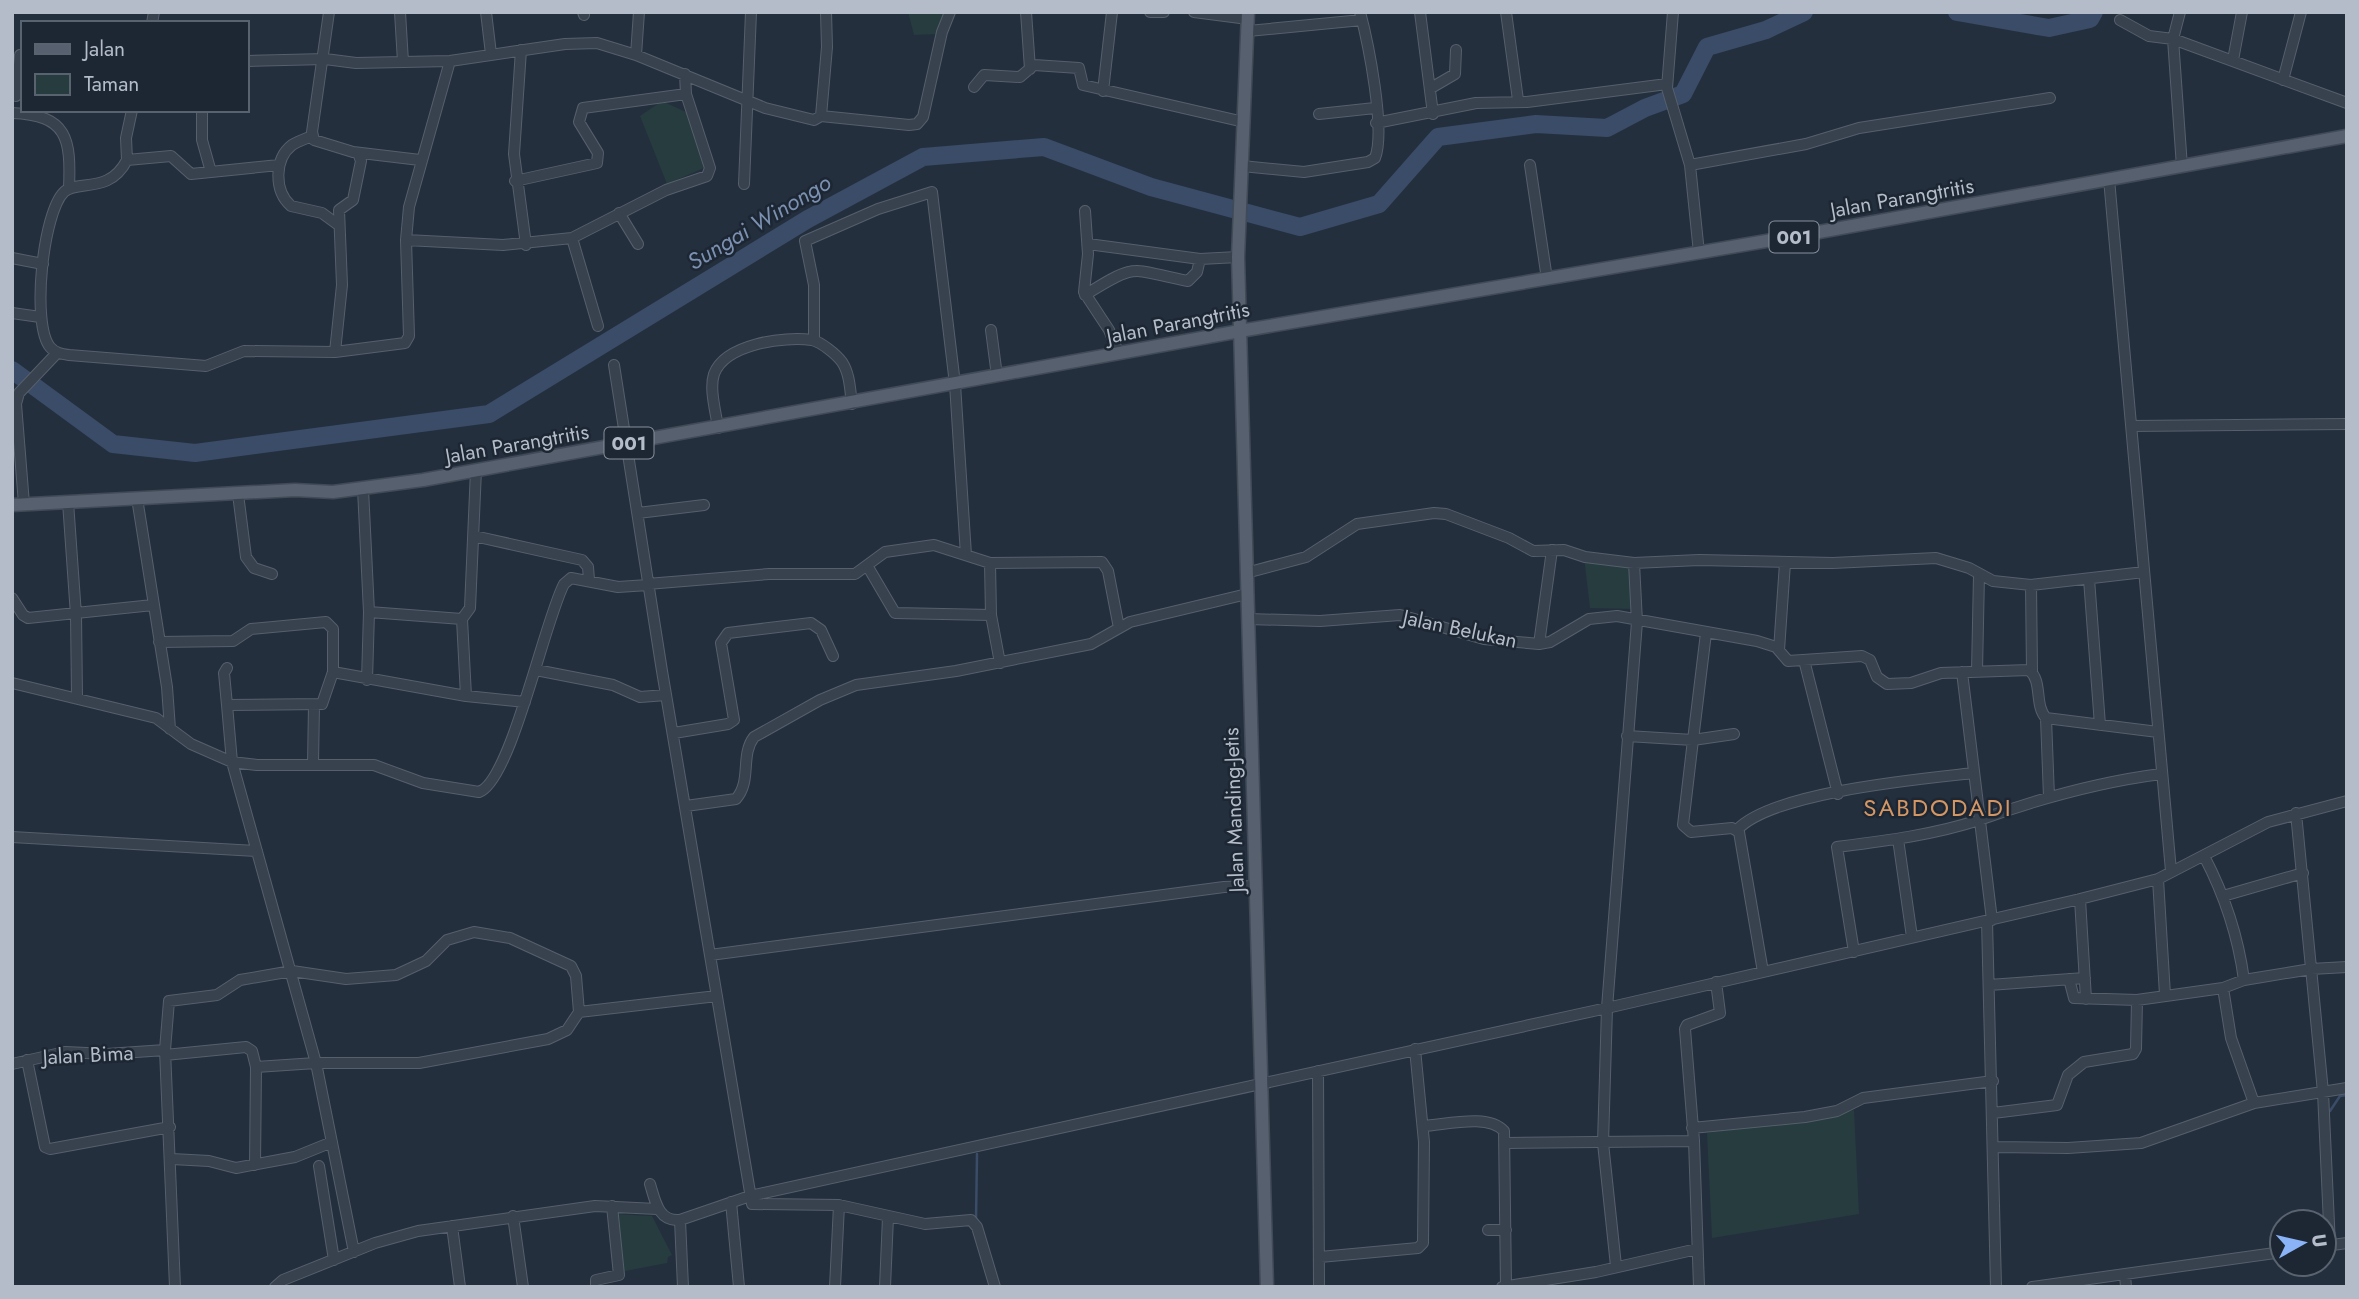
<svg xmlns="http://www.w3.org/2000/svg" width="2359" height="1299" font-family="Jost,sans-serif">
<rect width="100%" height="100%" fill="#242f3e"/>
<path fill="#263c3f" d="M 908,12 L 946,12 L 938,34 L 914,35 Z
M 662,101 L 688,113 L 704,168 L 667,184 L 640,116 Z
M 1584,557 L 1631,565 L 1632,609 L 1590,608 Z
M 1854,1110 L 1859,1214 L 1712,1238 L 1707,1133 Z
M 615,1214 L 652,1216 L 672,1255 L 668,1257 L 667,1263 L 620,1272 Z"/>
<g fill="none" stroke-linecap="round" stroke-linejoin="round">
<path stroke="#3a4c67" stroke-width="2.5" d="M 2330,1111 L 2340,1096 L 2347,1095
M 976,1220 L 977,1154"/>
<path stroke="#3a4c67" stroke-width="18" d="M 1957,12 L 2049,28 L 2090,19 L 2094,12
M 12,370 L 113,444 L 195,453 L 489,414 L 808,219 L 923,157 L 1044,147 L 1151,187 L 1300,227 L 1379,204 L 1438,137 L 1536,124 L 1607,128 L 1645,108 L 1683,94 L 1707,47 L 1766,30 L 1804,12"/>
<defs>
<path id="minor" d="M 329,12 L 312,132 L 314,140 L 353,152 L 420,160
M 400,12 L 403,62
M 486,12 L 491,54
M 583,12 L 584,15
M 1026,12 L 1030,69
M 1150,12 L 1164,12
M 1194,12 L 1248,19
M 1420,12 L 1433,114
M 1506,12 L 1518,100
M 1673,12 L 1667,88 L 1690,165 L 1699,253
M 2180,12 L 2173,39 L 2182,167
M 2120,20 L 2149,36 L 2173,39 L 2347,103
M 152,23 L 154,12
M 1248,31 L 1362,20
M 521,50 L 514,154 L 526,245
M 636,55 L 639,12
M 2233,60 L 2242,12
M 247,61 L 325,59 L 356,63 L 450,61 L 565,44 L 597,43 L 636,55 L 765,108 L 814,120 L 821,116 L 909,125 L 917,124 L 923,117 L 942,32 L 950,12
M 2283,80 L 2301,12
M 974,87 L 984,75 L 1020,77 L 1034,65 L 1079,68 L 1083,85 L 1244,122
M 1431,88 L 1455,74 L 1456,50
M 1103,91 L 1112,12
M 16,96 L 20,55
M 202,110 L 202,140 L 211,172
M 12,113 C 68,115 71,139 69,188
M 1319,114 L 1375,108
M 821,116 L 827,47 L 826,12
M 1376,123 L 1476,103 L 1527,102 L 1667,84
M 312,136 C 305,139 298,141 292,145 C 274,159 274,191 291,206 L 322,213 L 337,224
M 127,160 L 126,138 L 132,110
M 279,165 L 191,174 L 171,156 L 127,160 C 109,195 77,179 64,192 C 43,212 31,324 50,347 C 55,353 62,354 69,355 L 206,366 L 244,351 L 335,352 L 405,343 L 409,336 L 406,240 L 409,207 L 450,61
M 1530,165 L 1547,279
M 1690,165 L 1806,144 L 1859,128 L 2050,98
M 1242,166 L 1304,172 L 1368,162 L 1375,158 C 1386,130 1368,42 1360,12
M 2109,179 L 2171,871
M 515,181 L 597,163 L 598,153 L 579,122 L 583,108 L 686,94
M 744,184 L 751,12
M 1085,211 L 1088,254 L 1084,292 L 1109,330 L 1119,354
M 619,213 L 638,244
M 572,238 L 598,326
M 406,240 L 503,245 L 572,238 L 666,190 L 707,176 L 710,168 L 686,94 L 685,74
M 1088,244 L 1200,259
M 12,258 L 43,264
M 1085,295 C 1139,261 1130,270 1188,281 L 1197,272 L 1200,259 L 1238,257
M 12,313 L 40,317
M 991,330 L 997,376
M 814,340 L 814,285 L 805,241 L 878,209 L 932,192 L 955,384 L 966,555
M 335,352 L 342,285 L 339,210 L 353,200 L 361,161 L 358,153
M 614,365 L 662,671 L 752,1204 L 839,1205 L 925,1224 L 971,1220 L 977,1227 L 995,1287
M 2132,426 L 2347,424
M 718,428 C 716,412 709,389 714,374 C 725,344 784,336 812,340 C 821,342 836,354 842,362 C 850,374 850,390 852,404
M 363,489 L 369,612 L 462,619 L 470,608 L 476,470
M 238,494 L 246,557 L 254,568 L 272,574
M 137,498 L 167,687 L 170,729
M 68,502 L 76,615 L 77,696
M 24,504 L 16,404 L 19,393 L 57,353
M 638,513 L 704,505
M 474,536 L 582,560 L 588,567 L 589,580
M 990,563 L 991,615 L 1000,663
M 868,567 L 895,613 L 991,615
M 1246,573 L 1306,557 L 1357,524 L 1434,513 L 1446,514 L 1509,538 L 1533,551 L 1564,550 L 1585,557 L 1634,563 L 1699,560 L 1833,563 L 1936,558 L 1969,568 L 1993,581 L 2031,585 L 2144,572
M 2089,579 L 2100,725
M 647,584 L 769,574 L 855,574 L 885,552 L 934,545 L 990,563 L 1102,562 L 1108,571 L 1119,628
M 2031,585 L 2032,672
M 12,598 L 23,615 L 28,618 L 153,605
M 462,619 L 466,696
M 1248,619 L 1320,621 L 1400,615 L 1484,639 L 1539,644 L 1550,642 L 1589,619 L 1617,616 L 1757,641 L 1776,647 L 1788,661 L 1862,656 L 1870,660 L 1877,677 L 1887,684 L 1911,683 L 1941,673 L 2029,670 C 2043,681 2034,705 2046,718 L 2158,732
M 1706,633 L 1693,740 L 1734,734
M 159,642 L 233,641 L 251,629 L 326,622 L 333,629 L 333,672 L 466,696 L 525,702
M 1539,644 L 1552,550
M 1779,650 L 1785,563
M 1804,660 L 1838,794
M 536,670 L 613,685 L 640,697 L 666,695
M 1977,671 L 1979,575
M 333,672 L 322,704 L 227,705 L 232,762 L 316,1063 L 354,1252
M 1962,672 L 1992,920
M 367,680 L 369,612
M 12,683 L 156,718 L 191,744 L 232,762 L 257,765 L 374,765 L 423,783 L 479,792 C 511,781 545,619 564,584 L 571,578 L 618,587 L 648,585
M 227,705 L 224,673 L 227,668
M 2046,718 L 2049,797
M 674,733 L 728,724 L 734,720 L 721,643 L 728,633 L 811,623 L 821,630 L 833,656
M 1627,736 L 1693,740 L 1683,825 L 1691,832 L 1732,828 L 1739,832 L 1763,972
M 313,764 L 314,705
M 686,806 L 736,799 C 752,781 740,755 754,737 L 820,700 L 856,685 L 956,671 L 1091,644 L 1130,622 L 1247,594
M 2296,813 L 2323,1092 L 2330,1246
M 1737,830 C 1772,792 1921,779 1974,773
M 12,837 L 257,851
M 1898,839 L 1912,937
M 2204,856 C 2225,896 2238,935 2244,980
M 2158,879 L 2165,995
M 2223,896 L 2303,873
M 2080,899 L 2086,999
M 1987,921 L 1996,1287
M 1854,952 L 1837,847 C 1884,841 1933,835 1979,820 C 2038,799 2098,782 2161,774
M 710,955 L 1224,887 L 1256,886
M 2069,979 L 2074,998 L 2137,1000 L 2223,988 L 2244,980 L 2311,969 L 2347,967
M 1989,985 L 2085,978
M 2223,988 L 2231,1038 L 2254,1103
M 165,1055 L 246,1047 L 252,1051 L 256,1067 L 316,1063 L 419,1063 L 548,1039 L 567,1030 L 579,1012 L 717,996
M 27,1060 L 45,1147 L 50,1149 L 170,1127
M 12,1064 L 65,1052 L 107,1054 L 165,1050
M 1318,1071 L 1319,1287
M 1993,1113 L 2057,1105 L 2068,1075 L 2084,1062 L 2133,1054 L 2136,1049 L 2137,1000
M 1423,1126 C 1445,1125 1488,1113 1504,1131 L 1506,1286
M 1692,1128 L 1805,1117 L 1837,1111 L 1863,1098 L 1993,1081
M 1507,1143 L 1694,1141
M 1994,1147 L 2068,1148 L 2141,1143 L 2254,1103 L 2347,1088
M 172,1159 L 209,1161 L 236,1168 L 295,1157 L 332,1142
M 255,1165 L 256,1067
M 319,1166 L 334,1260
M 650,1184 C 655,1200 658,1222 680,1220 L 750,1196 L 1607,1008 L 2080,899 L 2158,879 L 2268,822 L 2347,801
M 731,1202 L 739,1287
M 513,1216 L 523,1287
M 680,1220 L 683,1287
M 452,1226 L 460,1287
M 1488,1230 L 1506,1230
M 2325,1246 L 2347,1243
M 1320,1257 L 1418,1248 L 1423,1243 L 1424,1142 L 1415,1049
M 1616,1266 L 1603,1143 L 1607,1008 L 1637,622 L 1634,563
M 2125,1275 L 2126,1287
M 175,1287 L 165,1050 L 169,1001 L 217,995 L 240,980 L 292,971 L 346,979 L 396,975 L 426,961 L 447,940 L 474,932 L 510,938 L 571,966 L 576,976 L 579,1012
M 275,1287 L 283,1280 L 375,1243 L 418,1231 L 595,1206 L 657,1209
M 596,1287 L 596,1280 L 619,1275 L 612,1206
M 835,1287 L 839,1205
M 885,1287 L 888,1217
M 1502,1287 L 1596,1272 L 1697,1249
M 1699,1287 L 1694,1141 L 1685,1029 L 1687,1025 L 1720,1013 L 1716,982
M 2032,1287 L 2282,1252"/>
<path id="major" d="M 1248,12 L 1238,257 L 1267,1287
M 12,505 L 295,490 L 333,492 L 423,480 L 1240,331 L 1819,232 L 2347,136"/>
</defs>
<use href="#minor" stroke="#565f6c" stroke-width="12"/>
<use href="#major" stroke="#414a57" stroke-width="15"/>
<use href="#minor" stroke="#38414e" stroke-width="10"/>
<use href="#major" stroke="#56606e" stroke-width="12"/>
</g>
<g text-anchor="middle" stroke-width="5" stroke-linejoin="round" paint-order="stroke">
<g fill="#1d2633" stroke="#878f9c" stroke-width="2">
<rect x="1769.5" y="221.5" width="49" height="31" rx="5"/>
<rect x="604.5" y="427.5" width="49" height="31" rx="5"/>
</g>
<g font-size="19" font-weight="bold" fill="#b4bcc9">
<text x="1794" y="244">001</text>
<text x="629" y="450">001</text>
</g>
<g font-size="21" fill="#b4bcc9" stroke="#1d2633">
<text transform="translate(1902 198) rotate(-10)" y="7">Jalan Parangtritis</text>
<text transform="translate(1178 323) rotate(-11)" y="7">Jalan Parangtritis</text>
<text transform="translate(517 444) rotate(-10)" y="7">Jalan Parangtritis</text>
<text transform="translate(1460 629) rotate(12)" y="7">Jalan Belukan</text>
<text transform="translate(1234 810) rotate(-92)" y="7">Jalan Manding-Jetis</text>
<text transform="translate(88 1055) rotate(-3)" y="7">Jalan Bima</text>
</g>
<g font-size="23" font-style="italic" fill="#7c91b1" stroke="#1d2633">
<text transform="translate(759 222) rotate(-31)" y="8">Sungai Winongo</text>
</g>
<g font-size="24" letter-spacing="2" fill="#d49764" stroke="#1d2633">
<text x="1938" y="816">SABDODADI</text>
</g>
</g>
<rect width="2359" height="1299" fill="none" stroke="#b4bcc9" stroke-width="28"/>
<rect x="21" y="21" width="228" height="91" fill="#1d2633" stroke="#59626f" stroke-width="2"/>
<rect x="35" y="44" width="35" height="10" fill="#56606e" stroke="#59626f" stroke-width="2"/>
<text x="84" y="56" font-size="21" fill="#b4bcc9">Jalan</text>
<rect x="35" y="74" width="35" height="21" fill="#263c3f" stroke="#59626f" stroke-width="2"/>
<text x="84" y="91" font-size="21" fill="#b4bcc9">Taman</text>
<g transform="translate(2303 1243) rotate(82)"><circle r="33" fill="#1d2633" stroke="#59626f" stroke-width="2"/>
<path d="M0-5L12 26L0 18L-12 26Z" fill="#8bb3f7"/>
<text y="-10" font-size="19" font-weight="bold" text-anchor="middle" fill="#b4bcc9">U</text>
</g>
</svg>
